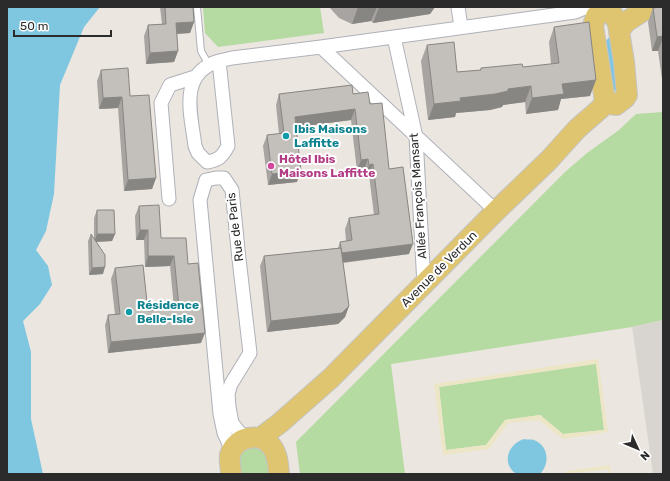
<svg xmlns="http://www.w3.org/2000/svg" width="670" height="481" font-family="Rubik,sans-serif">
<rect width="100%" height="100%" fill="#ebe6df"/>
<path fill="#b5daa2" d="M 203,7 L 320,7 L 324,33 L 218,47 L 205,33 Z
M 663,112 L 663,320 L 632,327 L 391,364 L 405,474 L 300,474 L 296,442 L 565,172 L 587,153 L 619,130 L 636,114 Z
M 596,363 L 604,430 L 563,434 L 540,415 L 505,420 L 486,445 L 446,450 L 439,387 Z
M 252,447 L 259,448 L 266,452 L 271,474 L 239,474 C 239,459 236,453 252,447 Z"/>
<path fill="#ece6c6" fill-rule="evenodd" d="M 598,359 L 608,432 L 563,439 L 539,420 L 508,423 L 489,449 L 443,455 L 434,384 ZM 596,364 L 604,430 L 563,434 L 540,415 L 505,420 L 486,445 L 446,450 L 439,387 Z
M 610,465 L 611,474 L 609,474 L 608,469 L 564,474 L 567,471 Z"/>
<path fill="#d8d5d1" d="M 663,320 L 663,474 L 653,474 L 632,327 Z"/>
<path fill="#7fc6e0" d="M 7,7 L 100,7 L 84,27 L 60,85 L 54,194 L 46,231 L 36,250 L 48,266 L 52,285 L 40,304 L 23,321 L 31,352 L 31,419 L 43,474 L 7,474 Z
M 610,36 L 612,37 L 617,90 L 615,91 L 611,87 L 606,41 Z
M 524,439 C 527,440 531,439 534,440 C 549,446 550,464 540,474 L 516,474 C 501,463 508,444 524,439 Z"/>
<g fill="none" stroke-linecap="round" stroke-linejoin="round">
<defs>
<path id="lane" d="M 197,7 L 201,51 L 209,65"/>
<path id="street" d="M 458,7 L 461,27
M 394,37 L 416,137 L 424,285
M 321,47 L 496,211
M 219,61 L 232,58 L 321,47 L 575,12 L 587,7
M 219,61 L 228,146 C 222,157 219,160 207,162 L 198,153 L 195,146 C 191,114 178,73 219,61 Z
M 169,199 L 161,103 L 170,85 L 195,77
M 232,450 L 224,433 L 220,414 L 200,200 L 206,180 L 216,178 L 224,178 L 232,190 L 239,259 L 250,353 L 231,384 L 228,394 L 229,407 L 232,423 L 239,432 L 247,438"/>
<path id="primary" d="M 603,11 L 611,12 L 618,23 L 619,31 L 624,62 L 627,95 L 625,98 L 616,105 L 610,104 L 605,101 L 593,26 L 596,16 Z
M 619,31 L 626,22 L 649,7
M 260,438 L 280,423 L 331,378 L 496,211 L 549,160 L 577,129 L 601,108 L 605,101
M 231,474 C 231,468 229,461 230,455 C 235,436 261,431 272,447 C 278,455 278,465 279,474"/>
</defs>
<use href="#lane" stroke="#afb1b9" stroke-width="8"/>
<use href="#street" stroke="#afb1b9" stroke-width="15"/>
<use href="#primary" stroke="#c4c4c4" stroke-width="22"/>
<use href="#lane" stroke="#fff" stroke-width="6"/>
<use href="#street" stroke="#fff" stroke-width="13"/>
<use href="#primary" stroke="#dfc56f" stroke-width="20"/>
</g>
<path fill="#a8a4a1" d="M 160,7 L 193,7 L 194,22 L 190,33 L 177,34 L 178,51 L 174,62 L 146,64 L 144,36 L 148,25 L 162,24 Z
M 330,7 L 435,7 L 430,14 L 373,23 L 371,21 L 352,24 L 339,18 L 330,8 Z
M 663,7 L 663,86 L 658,51 L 652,51 L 648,22 L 653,8 Z
M 554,27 L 590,96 L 561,99 L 558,110 L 526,114 L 525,102 L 503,105 L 502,107 L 490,110 L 456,113 L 455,117 L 428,120 L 421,61 L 427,45 L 457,72 L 480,70 L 481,68 L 523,67 L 551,64 L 549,42 Z
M 101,70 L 130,96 L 156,178 L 152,189 L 124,191 L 118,108 L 99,109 L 97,81 Z
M 279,94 L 353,94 L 370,104 L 389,169 L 409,254 L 343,263 L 349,306 L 345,317 L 338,324 L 267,332 L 260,266 L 264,256 L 338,248 L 340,242 L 346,241 L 345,229 L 349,218 L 374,215 L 369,175 L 365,176 L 364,170 L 357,171 L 351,120 L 296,127 L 297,182 L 268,185 L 263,146 L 267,135 L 279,134 L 276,105 Z
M 139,206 L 161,238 L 188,264 L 201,343 L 108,353 L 105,325 L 108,315 L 115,315 L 111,279 L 115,268 L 148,311 L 174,308 L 170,266 L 145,267 L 144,240 L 136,240 L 135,216 Z
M 97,210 L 115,234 L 112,241 L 96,242 L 103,274 L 89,275 L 88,241 L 91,234 L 94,239 L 94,218 Z"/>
<path fill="#888683" d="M 358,7 L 377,7 L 371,21 L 352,24 Z
M 379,7 L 435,7 L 430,14 L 373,23 Z
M 194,22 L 190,33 L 172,34 L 176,23 Z
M 663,36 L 663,38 L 658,51 L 652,51 L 657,37 Z
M 178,51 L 174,62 L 146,64 L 150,53 Z
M 596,80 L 590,96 L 561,99 L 558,110 L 526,114 L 532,98 L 562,84 Z
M 531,86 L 525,102 L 503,105 L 502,107 L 490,110 L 456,113 L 455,117 L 428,120 L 434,104 L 460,98 L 508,89 Z
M 122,97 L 118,108 L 99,109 L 103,98 Z
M 355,109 L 351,120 L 291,128 L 295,117 Z
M 368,159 L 364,170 L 357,171 L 361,160 Z
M 373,164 L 369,175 L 365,176 L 369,165 Z
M 301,171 L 297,182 L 268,185 L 272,174 Z
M 156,178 L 152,189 L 124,191 L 128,180 Z
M 140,230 L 148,230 L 144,240 L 136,240 Z
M 97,234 L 115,234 L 112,241 L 94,242 Z
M 413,244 L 409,254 L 338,263 L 342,253 Z
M 148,256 L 174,256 L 170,266 L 145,267 Z
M 105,267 L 103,274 L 89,275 L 92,268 Z
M 349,306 L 345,317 L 338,324 L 267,332 L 271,321 Z
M 205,333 L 201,343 L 108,353 L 111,342 Z"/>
<path fill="#c3bfbb" stroke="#888683" d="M 165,7 L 193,7 L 194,22 L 176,23 L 178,51 L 150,53 L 148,25 L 166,24 Z
M 661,7 L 663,7 L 663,36 L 657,37 L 653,8 Z
M 589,22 L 596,80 L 562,84 L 564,94 L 532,98 L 531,86 L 508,89 L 508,91 L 495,94 L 460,98 L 461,101 L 434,104 L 427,45 L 454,42 L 457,72 L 481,70 L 481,68 L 522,64 L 523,67 L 559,63 L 554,27 Z
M 128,68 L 130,96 L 149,95 L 156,178 L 128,180 L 122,97 L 103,98 L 101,70 Z
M 352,85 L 353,94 L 368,92 L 370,104 L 382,103 L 389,169 L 403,167 L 413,244 L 342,253 L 340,242 L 352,240 L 349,218 L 379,214 L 373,164 L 369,165 L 368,159 L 361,160 L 355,109 L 295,117 L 301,171 L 272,174 L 267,135 L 284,133 L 279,94 Z
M 159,205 L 161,238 L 186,238 L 188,264 L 198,263 L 205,333 L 111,342 L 108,315 L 120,314 L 115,268 L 143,265 L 148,311 L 179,308 L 174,256 L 148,256 L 148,230 L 140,230 L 139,206 Z
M 97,210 L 114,210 L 115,234 L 97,234 Z
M 91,234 L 105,255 L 105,267 L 92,268 Z
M 341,248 L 349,306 L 342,313 L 271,321 L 264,256 Z"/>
<g fill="#0f9aa8" stroke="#fff" stroke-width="1.5">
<circle cx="286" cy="136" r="4"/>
<circle cx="129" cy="312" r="4"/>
</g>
<circle fill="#d1479c" stroke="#fff" stroke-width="1.5" cx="271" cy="166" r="4"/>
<g text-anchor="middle" stroke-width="4" stroke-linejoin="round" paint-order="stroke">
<g font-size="12" font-weight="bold" fill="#0d838f" stroke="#fff" text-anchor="start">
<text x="294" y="133">Ibis Maisons<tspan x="294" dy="14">Laffitte</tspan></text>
<text x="137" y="309">Résidence<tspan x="137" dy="14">Belle-Isle</tspan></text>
</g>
<g font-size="12" font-weight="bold" fill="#b23c85" stroke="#fff" text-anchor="start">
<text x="279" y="163">Hôtel Ibis<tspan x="279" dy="14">Maisons Laffitte</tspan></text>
</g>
<g font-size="12" fill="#2b2b2b" stroke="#fff">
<text transform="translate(418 196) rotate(-94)" y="4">Allée François Mansart</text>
<text transform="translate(235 227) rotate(-97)" y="4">Rue de Paris</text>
<text transform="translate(439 269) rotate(-45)" y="4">Avenue de Verdun</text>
</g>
</g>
<rect width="670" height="481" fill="none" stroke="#2b2b2b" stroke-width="16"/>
<g transform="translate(638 449) rotate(134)" stroke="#ffffff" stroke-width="3" paint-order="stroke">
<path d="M0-3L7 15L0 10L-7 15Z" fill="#2b2b2b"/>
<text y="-6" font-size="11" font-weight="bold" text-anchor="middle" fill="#2b2b2b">N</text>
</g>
<path d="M14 30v6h97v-6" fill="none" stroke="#2b2b2b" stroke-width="2"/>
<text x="20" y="30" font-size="12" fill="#2b2b2b" stroke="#ffffff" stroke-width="3" paint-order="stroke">50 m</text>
</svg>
